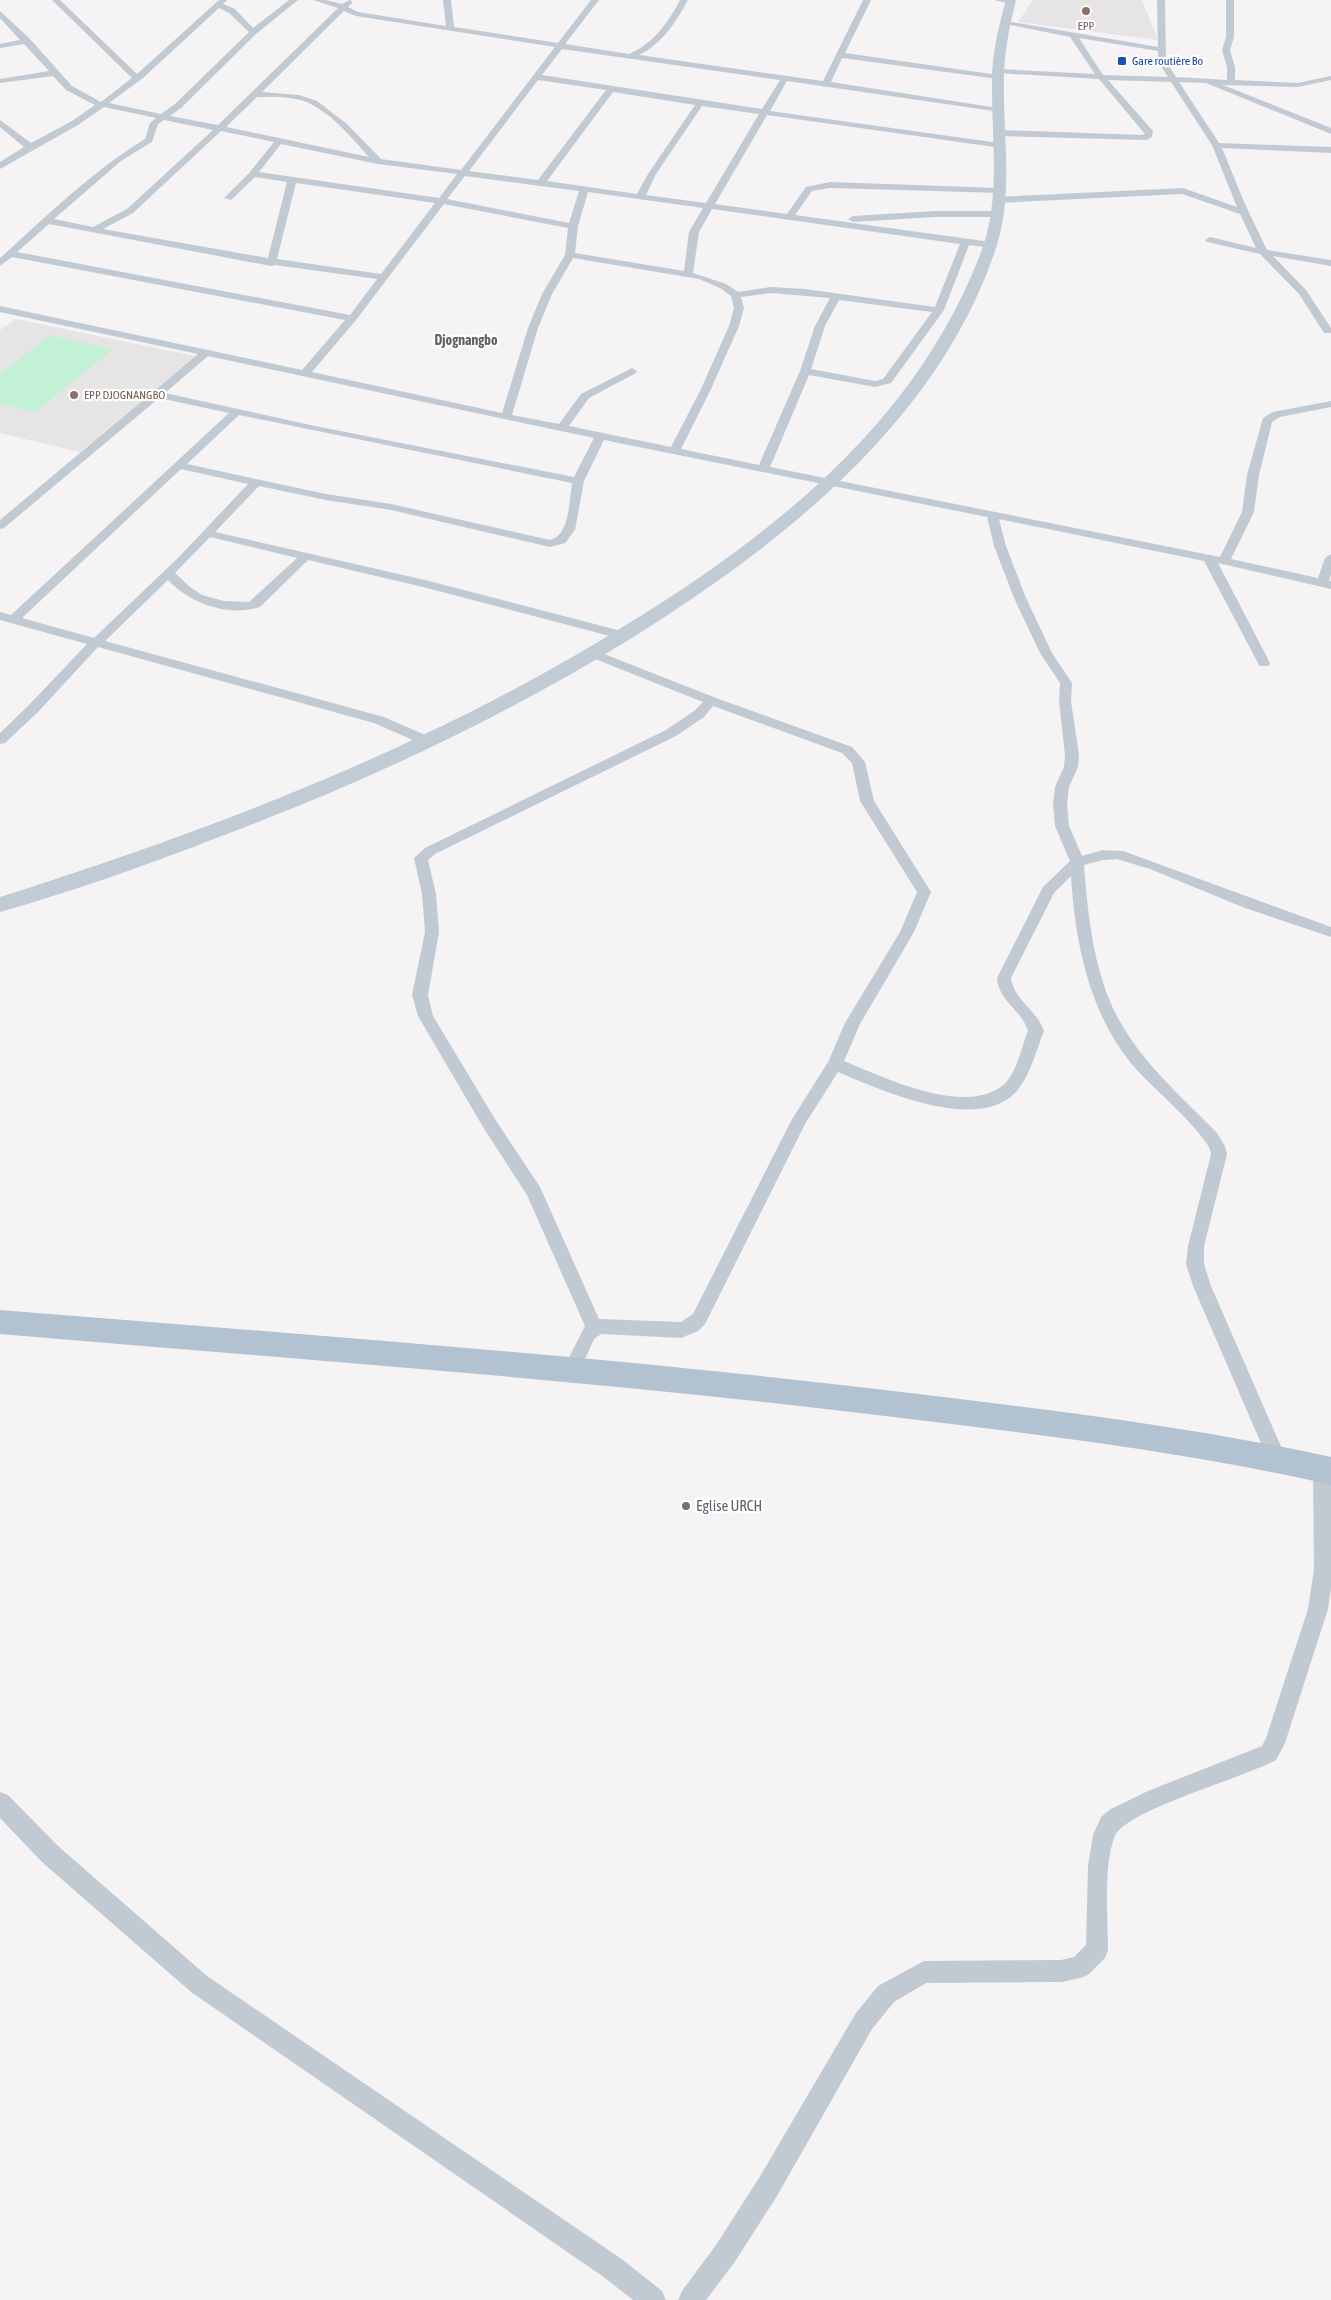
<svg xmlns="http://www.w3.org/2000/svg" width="1331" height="2300" font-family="'Asap Condensed',sans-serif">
<rect width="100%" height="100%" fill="#f5f3f3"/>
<path fill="#e6e4e5" d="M 1033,0 L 1142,0 L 1158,40 L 1018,22 Z
M 15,319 L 195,356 L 80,452 L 0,433 L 0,330 Z"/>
<path fill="#c3f1d5" d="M 50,335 L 113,349 L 35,412 L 0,404 L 0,374 Z"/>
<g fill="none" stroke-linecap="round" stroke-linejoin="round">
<path fill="#c1cad2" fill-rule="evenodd" d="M 52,0 L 60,0 L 137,74 L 219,0 L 227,0 L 223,4 L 235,9 L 253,28 L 289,0 L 298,0 L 256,34 L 181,108 L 170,116 L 218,125 L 338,8 L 313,0 L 326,0 L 342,4 L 350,0 L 353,2 L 348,7 L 358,12 L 446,26 L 443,0 L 451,0 L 454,27 L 558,43 L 591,0 L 599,0 L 565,44 L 629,54 C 654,43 668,23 680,0 L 688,0 C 676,22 662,44 639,55 L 823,81 L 863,0 L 871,0 L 845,53 L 998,75 L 1002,77 L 998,79 L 842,58 L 831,82 L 998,108 L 1001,108 L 1001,112 L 787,81 L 770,111 L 999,143 L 1002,144 L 1002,148 L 767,115 L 715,204 L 787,214 L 806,187 L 830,182 L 998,188 L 1002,191 L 1001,193 L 830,188 L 812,191 L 795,215 L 991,242 L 996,245 L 991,248 L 969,245 L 944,310 L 891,383 L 875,387 L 809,375 L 770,467 L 1220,557 L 1242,512 L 1247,475 L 1263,418 L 1273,412 L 1331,401 L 1331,407 L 1280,417 L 1272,422 L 1259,475 L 1254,512 L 1231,559 L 1318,578 L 1325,558 L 1331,554 L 1331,574 L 1329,581 L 1331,581 L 1331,589 L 1218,563 L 1270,663 L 1268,666 L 1260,666 L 1258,663 L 1204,561 L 999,519 L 1006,546 L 1026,598 L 1052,653 L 1072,683 L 1071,701 L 1079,755 L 1078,767 L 1069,787 L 1067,804 L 1069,826 L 1082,856 L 1103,850 L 1123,851 L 1331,927 L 1331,937 L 1245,908 L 1150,869 L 1117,859 L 1103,860 L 1084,865 C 1088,919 1095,984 1125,1030 C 1149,1069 1185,1100 1217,1133 L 1225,1146 L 1227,1154 L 1204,1246 L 1204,1264 L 1211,1286 L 1286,1458 L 1284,1464 L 1277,1466 L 1270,1464 L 1193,1286 L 1186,1264 L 1188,1246 L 1211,1154 L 1209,1147 C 1191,1119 1159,1094 1136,1069 C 1090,1017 1075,943 1071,876 L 1054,893 L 1011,978 C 1014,1000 1037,1010 1044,1031 C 1036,1051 1030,1077 1015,1093 C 975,1133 881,1090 838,1072 L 805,1124 L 705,1324 L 698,1331 L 681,1338 L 601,1334 L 594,1339 L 577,1377 L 571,1379 L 565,1377 L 562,1371 L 585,1326 L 527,1195 L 483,1127 L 418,1016 L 412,995 L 425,932 L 422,894 L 414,858 L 425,848 L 666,730 L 694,711 L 703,702 L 590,657 L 588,654 L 590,651 L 594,650 L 716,698 L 852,747 L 865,762 L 874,801 L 931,892 L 914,932 L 860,1024 L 844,1061 C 883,1077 963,1116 1002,1086 C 1017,1074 1021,1048 1028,1031 C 1022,1010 999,1002 997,978 L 1043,887 L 1070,861 L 1055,826 L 1053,804 L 1055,787 L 1064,767 L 1065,755 L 1059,701 L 1060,683 L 1040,653 L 1014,598 L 994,546 L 987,517 L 604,440 L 584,481 L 575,530 L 565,543 L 550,547 L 391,510 L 326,500 L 259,486 L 215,532 L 425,580 L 629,633 L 631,636 L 625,640 L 423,587 L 308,560 L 260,607 C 228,617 191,604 168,580 L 105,641 L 384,717 L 432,738 L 434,741 L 432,744 L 422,744 L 374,723 L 98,647 L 38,712 L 5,743 L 0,744 L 0,733 L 28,706 L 87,644 L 0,620 L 0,612 L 11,615 L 229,413 L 159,398 L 4,528 L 0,529 L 0,520 L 198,354 L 0,312 L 0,306 L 302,370 L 345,320 L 12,257 L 0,266 L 0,258 C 47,216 91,172 145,139 L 150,123 L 156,118 L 104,107 L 78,125 L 0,169 L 0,162 L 24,147 L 0,127 L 0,120 L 31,143 L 72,121 L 95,105 L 66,90 L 53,76 L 0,83 L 0,79 L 49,71 L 24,44 L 0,48 L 0,44 L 20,40 L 0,18 L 0,11 L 30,39 L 72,86 L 99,101 L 101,102 L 132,78 ZM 219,8 L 229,13 L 249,32 L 175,104 L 161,114 L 109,103 L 143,78 ZM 344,11 L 356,16 L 555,47 L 461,170 L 381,159 L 347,124 L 317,101 L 299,95 L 262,92 ZM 562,49 L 780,80 L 762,109 L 542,75 ZM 538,80 L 606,90 L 538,180 L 469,171 ZM 613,92 L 695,105 L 648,174 L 637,194 L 547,181 ZM 257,97 C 272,97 289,96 304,101 C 330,111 351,137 369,157 L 226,127 ZM 702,106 L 759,114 L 706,203 L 646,195 L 656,174 ZM 164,120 L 213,130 L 127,209 L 93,227 L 54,219 L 121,161 L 152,142 L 158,124 ZM 221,131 L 274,142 L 250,172 L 224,198 L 231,200 L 255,177 L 287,182 L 268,258 L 103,229 L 133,213 ZM 281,144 L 378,164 L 457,174 L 439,198 L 259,172 ZM 465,176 L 579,191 L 569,223 L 447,199 ZM 296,183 L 435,203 L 381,274 L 277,259 ZM 588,192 L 703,208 L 689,232 L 684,271 L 575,253 L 578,226 ZM 444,204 L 568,228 L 565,255 L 542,294 L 528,328 L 502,413 L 312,372 L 356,320 ZM 712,209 L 960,244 L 935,307 L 805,289 L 771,287 L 738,292 L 726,284 L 693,273 L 699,232 ZM 49,224 L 271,266 L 275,265 L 377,279 L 350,315 L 17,252 ZM 573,258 L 699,279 L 720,288 L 731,296 L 734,308 L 729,326 L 701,389 L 671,447 L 569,426 L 589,398 L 636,373 L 637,371 L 632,368 L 581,394 L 559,424 L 512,415 L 538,328 L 552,294 ZM 771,293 L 830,298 L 815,326 L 800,371 L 759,465 L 681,449 L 711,389 L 739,326 L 744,308 L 741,297 ZM 839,300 L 932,312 L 883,379 L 875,381 L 811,369 L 825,326 ZM 208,356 L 594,438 L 574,477 L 315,426 L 165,393 ZM 239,415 L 572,483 C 569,501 570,535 550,540 L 391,504 L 326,494 L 187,464 ZM 181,469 L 248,484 L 179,557 L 94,638 L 22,618 ZM 210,537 L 297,558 L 249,602 L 224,601 L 202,595 L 190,587 L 175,573 ZM 713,706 L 842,753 L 852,763 L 860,801 L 917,892 L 900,932 L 845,1023 L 828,1062 L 791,1121 L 693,1314 L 681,1322 L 599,1319 L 540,1187 L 495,1119 L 433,1016 L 428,995 L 439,932 L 436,894 L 428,860 L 435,854 L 676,736 L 704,717 Z
M 994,0 L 1012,0 L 1015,2 L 1011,4 Z
M 1157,0 L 1165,0 L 1166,62 L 1176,77 L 1227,80 L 1227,67 L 1222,50 L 1226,37 L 1226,0 L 1234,0 L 1234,37 L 1230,50 L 1235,67 L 1235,80 L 1298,83 L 1331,76 L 1331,80 L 1298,87 L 1223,85 L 1331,128 L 1331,134 L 1206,83 L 1179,82 L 1219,143 L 1331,147 L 1331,153 L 1222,148 L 1244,202 L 1267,250 L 1331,260 L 1331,266 L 1273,256 L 1306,290 L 1331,328 L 1331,333 L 1324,333 L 1299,294 L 1260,254 L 1207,242 L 1205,240 L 1210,237 L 1256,248 L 1240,214 L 1182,194 L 998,203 L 993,200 L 998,197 L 1183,188 L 1237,207 L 1212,145 L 1171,82 L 1108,80 L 1153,131 L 1152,137 L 1146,140 L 999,136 L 995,133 L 999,130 L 1142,135 L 1145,134 L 1099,79 L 998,73 L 994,71 L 998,69 L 1095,74 L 1070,37 L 1001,23 L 1005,21 L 1158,47 ZM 1079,38 L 1158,51 L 1158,62 L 1168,77 L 1103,75 Z
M 935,211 L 997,211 L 1002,214 L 997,217 L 935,217 L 853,222 L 848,219 L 853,216 Z
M 1322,1461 L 1329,1463 L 1331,1468 L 1331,1588 L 1328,1609 L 1285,1743 L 1276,1760 C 1246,1777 1126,1810 1115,1836 C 1103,1863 1108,1919 1108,1950 L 1105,1958 L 1088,1975 L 1080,1978 L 1061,1982 L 926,1983 L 894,2002 L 872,2029 L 777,2196 L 734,2263 L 706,2300 L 678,2300 L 682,2291 L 716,2245 L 759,2178 L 856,2013 L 878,1986 L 924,1961 L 1061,1960 L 1074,1957 L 1086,1945 L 1088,1866 L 1093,1835 L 1101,1817 L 1111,1809 L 1148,1791 L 1262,1746 L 1266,1738 L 1308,1609 L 1314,1570 L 1313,1469 L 1315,1463 Z
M 0,1792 L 8,1795 L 58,1846 L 207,1976 L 623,2260 L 662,2291 L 666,2300 L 633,2300 L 605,2278 L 191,1992 L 42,1862 L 0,1818 Z"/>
<path fill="#c1cbd6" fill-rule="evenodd" d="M 1006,0 L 1016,0 C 1010,24 1005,48 1004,73 C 1002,132 1015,194 995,251 C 976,307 945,361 908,407 C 833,501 736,572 635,636 C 503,718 363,783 219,837 C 147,865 74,891 0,912 L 0,897 C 218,828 431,746 626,625 C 775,533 915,423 980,255 C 1002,200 991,137 992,80 C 992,52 999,26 1006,0 Z"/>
<path fill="#b3c2d1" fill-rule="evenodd" d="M 0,1310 C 295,1334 591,1355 885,1390 C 1035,1408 1184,1425 1331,1457 L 1331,1485 C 1184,1451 1035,1434 885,1416 C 591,1380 295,1359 0,1334 Z"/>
</g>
<g fill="#8d6e63" stroke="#fff" stroke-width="2">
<circle cx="1086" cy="11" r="5"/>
<circle cx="74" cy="395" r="5"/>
</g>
<rect fill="#1a4fb4" stroke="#fff" stroke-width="2" x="1117" y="56" width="10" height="10" rx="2.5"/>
<circle fill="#6b7280" stroke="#fff" stroke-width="2" cx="686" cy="1506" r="5"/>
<g text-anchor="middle" stroke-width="4.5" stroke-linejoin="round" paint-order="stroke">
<g font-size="12" fill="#785e54" stroke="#fff">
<text x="1086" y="30">EPP</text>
<text x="84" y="399" text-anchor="start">EPP DJOGNANGBO</text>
</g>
<g font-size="12" fill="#164399" stroke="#fff" text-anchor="start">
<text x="1132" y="65">Gare routière Bo</text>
</g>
<g font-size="14" font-weight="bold" fill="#5f6368" stroke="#fff">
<text x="466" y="345">Djognangbo</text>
</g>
<g font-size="15" fill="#5b616d" stroke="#fff" text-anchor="start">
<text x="696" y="1511">Eglise URCH</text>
</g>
</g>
</svg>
